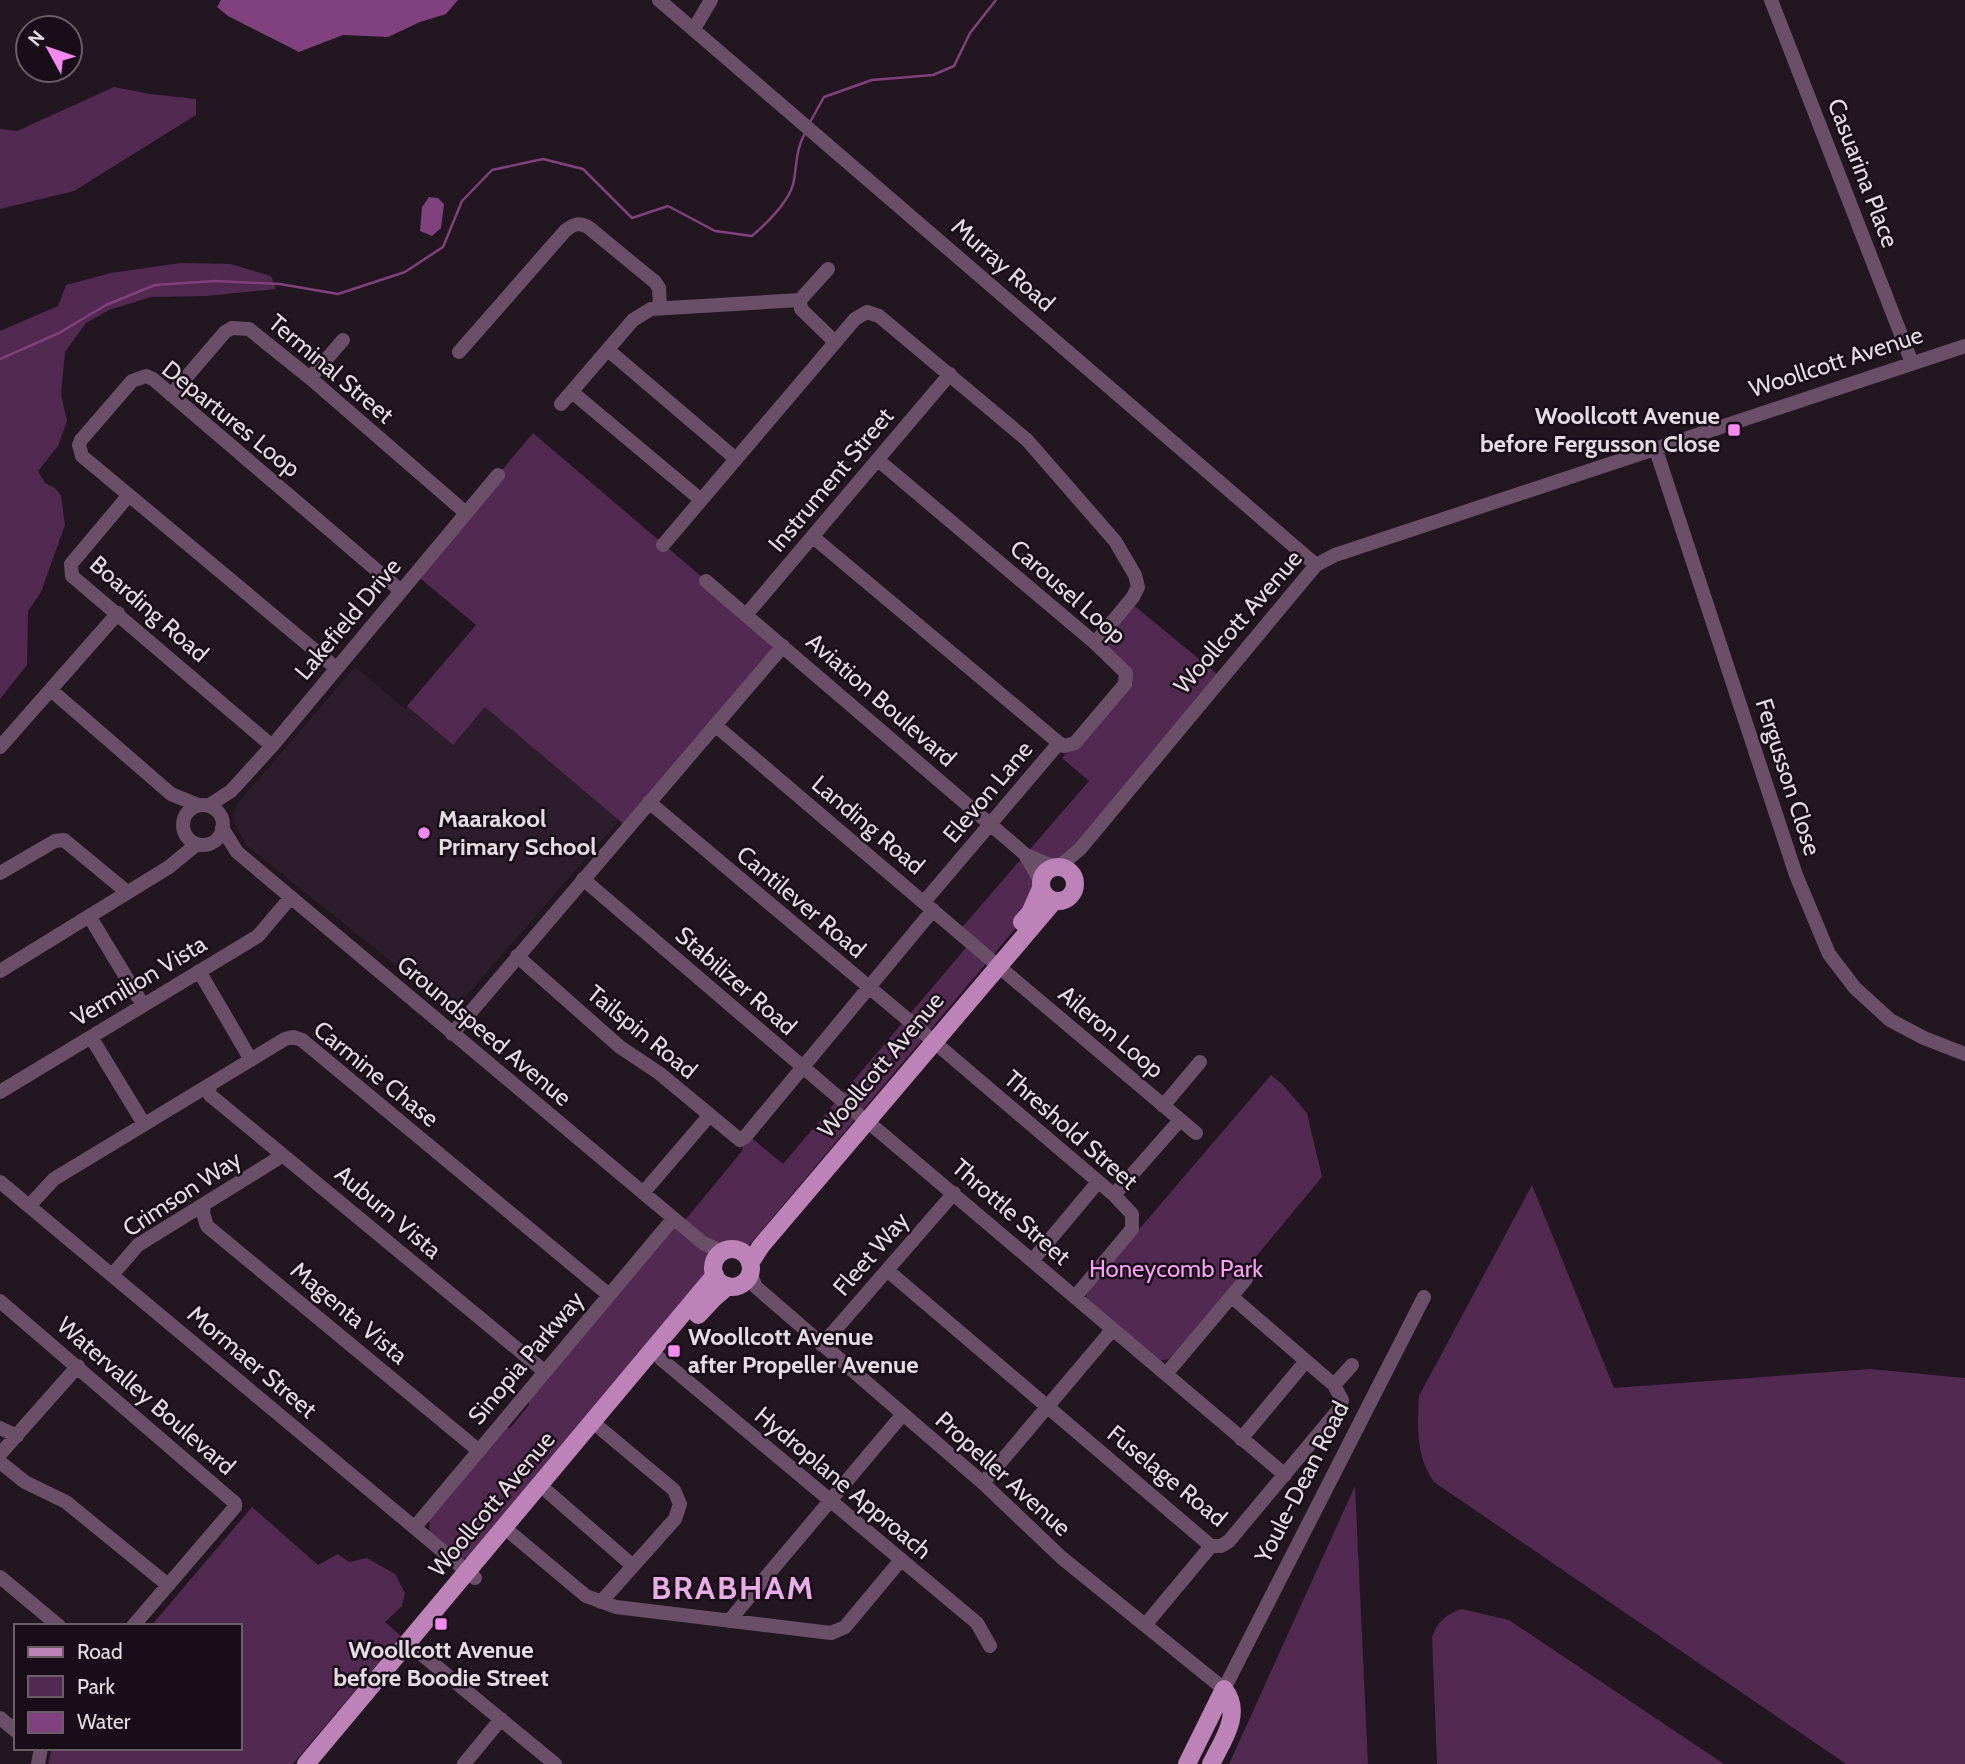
<svg xmlns="http://www.w3.org/2000/svg" width="1965" height="1764" font-family="Cabin,sans-serif">
<rect width="100%" height="100%" fill="#221621"/>
<path fill="#2d1c2c" d="M 355,667 L 405,709 L 440,669 L 622,817 L 453,1011 L 246,845 L 234,822 L 233,814 L 238,803 Z"/>
<path fill="#522950" d="M 114,87 L 150,94 L 196,99 L 196,115 L 74,191 L 0,209 L 0,129 L 17,131 Z
M 181,263 L 230,264 L 271,276 L 276,289 L 206,296 L 151,297 L 109,310 L 86,323 L 65,352 L 61,394 L 67,421 L 58,446 L 38,471 L 45,483 L 55,488 L 61,496 L 65,525 L 41,592 L 28,611 L 27,665 L 0,699 L 0,331 L 58,306 L 66,285 L 111,273 Z
M 533,433 L 783,646 L 627,827 L 485,707 L 453,745 L 407,706 L 476,625 L 415,574 Z
M 1131,603 L 1222,678 L 1080,849 L 1046,871 L 1031,910 L 752,1242 L 741,1252 L 735,1250 L 723,1252 L 714,1263 L 715,1275 L 476,1556 L 462,1559 L 430,1534 L 429,1518 L 503,1428 L 510,1428 L 529,1405 L 529,1399 L 673,1219 L 681,1225 L 743,1150 L 740,1140 L 747,1134 L 783,1164 L 970,943 L 958,932 L 1089,781 L 1062,758 L 1125,684 L 1095,643 Z
M 1271,1075 L 1282,1084 L 1307,1113 L 1322,1177 L 1172,1358 L 1160,1361 L 1086,1298 L 1088,1289 Z
M 1532,1185 L 1614,1388 L 1870,1369 L 1965,1378 L 1965,1764 L 1846,1764 L 1434,1482 C 1416,1457 1417,1426 1419,1396 Z
M 1355,1486 L 1368,1764 L 1229,1764 Z
M 252,1507 L 318,1565 L 338,1554 L 349,1562 L 367,1558 L 395,1574 L 405,1593 L 402,1606 L 385,1622 L 401,1636 L 293,1764 L 48,1764 L 52,1748 L 240,1748 L 240,1626 L 151,1626 Z
M 1461,1609 L 1509,1620 L 1724,1764 L 1437,1764 L 1432,1637 C 1437,1622 1447,1614 1461,1609 Z"/>
<path fill="#81417e" d="M 221,0 L 458,0 L 446,14 L 420,22 L 388,37 L 343,35 L 299,52 L 228,16 L 217,7 Z
M 429,197 L 438,198 L 444,204 L 441,228 L 432,236 L 420,231 L 422,207 Z"/>
<g fill="none" stroke-linecap="round" stroke-linejoin="round">
<path stroke="#81417e" stroke-width="2.5" d="M 809,124 L 824,97 L 872,80 L 933,75 L 954,66 L 970,33 L 996,0
M 0,359 L 59,333 L 106,305 L 155,285 L 215,281 L 280,284 L 338,294 L 405,272 L 443,247 L 462,201 L 492,170 L 543,159 L 583,169 L 632,218 L 668,206 L 715,231 L 752,236 C 767,223 791,201 794,180 C 797,163 796,149 805,133"/>
<path stroke="#6b4f69" stroke-width="14" d="M 659,0 L 1316,565
M 1771,0 L 1912,363
M 694,29 L 711,0
M 828,269 L 800,300 L 801,309 L 835,342
M 608,350 L 736,459
M 459,352 L 565,231 C 574,224 578,222 588,227 L 655,282 L 659,288 L 660,308
M 310,378 L 343,340
M 572,392 L 701,500
M 171,395 L 225,332 L 232,328 L 249,329 L 310,378 L 466,513
M 561,404 L 633,320 L 651,309 L 800,300
M 1655,447 L 1796,875 L 1829,954 L 1855,988 L 1890,1020 L 1924,1038 L 1965,1054
M 129,495 L 71,564 L 72,576 L 272,746
M 813,537 L 1059,743 L 1064,746 L 1075,743 L 1125,684 L 1126,673 L 1095,643 L 878,460
M 663,545 L 855,319 L 867,312 L 879,316 L 1027,440 L 1115,541 L 1135,575 L 1138,587 L 1133,597 L 1095,643
M 706,581 L 1026,855 L 1054,867
M 746,615 L 950,374
M 336,668 L 82,456 L 79,445 L 81,440 L 132,381 L 146,376 L 153,379 L 401,591
M 51,690 L 171,794 L 198,805
M 715,725 L 990,959
M 0,747 L 118,613
M 649,802 L 926,1035
M183 825a20 20 0 1 1 40 0a20 20 0 1 1-40 0Z
M 208,806 L 231,791 L 272,746 L 498,475
M 222,828 L 237,852 L 703,1243 L 723,1252
M 1026,856 L 1041,882
M 1060,866 L 1080,849 L 1316,565 L 1335,555 L 1965,346
M 0,873 L 55,841 L 64,840 L 127,892
M 583,879 L 859,1115
M 924,902 L 1059,743
M 89,916 L 143,1005
M 517,956 L 620,1047 L 659,1073 L 740,1140 L 745,1137 L 933,910
M 997,965 L 1196,1133
M 0,971 L 169,867 L 197,844
M 199,971 L 251,1060
M 452,1034 L 783,646
M 91,1037 L 144,1124
M 933,1041 L 1114,1195 L 1132,1214 L 1132,1229 L 1075,1297
M 209,1085 L 210,1095 L 544,1371
M 0,1092 L 258,936 L 291,897
M 1163,1106 L 1200,1062
M 867,1121 L 1285,1475
M 0,1182 L 475,1578
M 643,1193 L 709,1116
M 1114,1195 L 1180,1120
M 204,1205 L 203,1213 L 207,1226 L 478,1450
M 29,1206 L 54,1179 L 285,1039 L 293,1037 L 302,1040 L 609,1295
M 1032,1261 L 1098,1182
M 888,1271 L 1211,1546 L 1221,1546 L 1229,1541 L 1340,1408 L 1342,1400 L 1334,1385 L 1232,1297
M 750,1273 L 756,1287 L 983,1483 L 1062,1558 L 1224,1689 L 1424,1297
M 112,1275 L 138,1245 L 277,1159 L 281,1154
M 0,1301 L 235,1503 L 235,1507 L 133,1626
M 822,1345 L 954,1193
M 661,1359 L 977,1623 L 990,1646
M 1166,1374 L 1246,1279
M 1334,1385 L 1352,1365
M 0,1428 L 17,1436
M 601,1429 L 674,1490 L 680,1504 L 675,1519 L 601,1602
M 1241,1439 L 1306,1361
M 0,1454 L 78,1366
M 0,1462 L 25,1482 L 66,1502 L 168,1585
M 983,1483 L 1112,1330
M 548,1492 L 633,1566
M 415,1527 L 673,1219
M 512,1534 L 586,1596 L 616,1607 L 831,1633 L 845,1627 L 900,1561
M 0,1577 L 59,1626
M 729,1621 L 903,1414
M 1146,1624 L 1211,1546
M 408,1643 L 555,1764
M 0,1718 L 16,1731
M 38,1764 L 41,1748
M 464,1764 L 501,1719"/>
<path stroke="#bd83b9" stroke-width="18" d="M1041 884a17 17 0 1 1 34 0a17 17 0 1 1-34 0Z
M 1022,922 L 1030,913 L 1041,888
M713 1268a19 19 0 1 1 38 0a19 19 0 1 1-38 0Z
M 750,1263 L 761,1246 L 1054,901
M 698,1315 L 713,1299 L 728,1286
M 306,1764 L 715,1275
M 1187,1764 L 1224,1689 C 1243,1713 1223,1740 1211,1764"/>
</g>
<g fill="#f489ef" stroke="#180d18" stroke-width="2.5">
<rect x="1727" y="423" width="14" height="14" rx="3.5"/>
<circle cx="424" cy="833" r="7"/>
<rect x="667" y="1344" width="14" height="14" rx="3.5"/>
<rect x="434" y="1617" width="14" height="14" rx="3.5"/>
</g>
<g text-anchor="middle" stroke-width="5" stroke-linejoin="round" paint-order="stroke">
<g font-size="24" fill="#e4dbe3" stroke="#180d18">
<text transform="translate(1863 173) rotate(69)" y="8">Casuarina Place</text>
<text transform="translate(1003 265) rotate(41)" y="8">Murray Road</text>
<text transform="translate(1836 362) rotate(-18)" y="8">Woollcott Avenue</text>
<text transform="translate(331 369) rotate(40)" y="8">Terminal Street</text>
<text transform="translate(231 419) rotate(39)" y="8">Departures Loop</text>
<text transform="translate(831 480) rotate(-50)" y="8">Instrument Street</text>
<text transform="translate(1068 592) rotate(41)" y="8">Carousel Loop</text>
<text transform="translate(149 609) rotate(41)" y="8">Boarding Road</text>
<text transform="translate(348 619) rotate(-50)" y="8">Lakefield Drive</text>
<text transform="translate(1238 622) rotate(-49)" y="8">Woollcott Avenue</text>
<text transform="translate(881 700) rotate(41)" y="8">Aviation Boulevard</text>
<text transform="translate(1788 777) rotate(72)" y="8">Fergusson Close</text>
<text transform="translate(988 792) rotate(-50)" y="8">Elevon Lane</text>
<text transform="translate(868 825) rotate(40)" y="8">Landing Road</text>
<text transform="translate(801 902) rotate(40)" y="8">Cantilever Road</text>
<text transform="translate(139 981) rotate(-31)" y="8">Vermilion Vista</text>
<text transform="translate(736 981) rotate(41)" y="8">Stabilizer Road</text>
<text transform="translate(484 1031) rotate(40)" y="8">Groundspeed Avenue</text>
<text transform="translate(642 1032) rotate(39)" y="8">Tailspin Road</text>
<text transform="translate(1111 1032) rotate(40)" y="8">Aileron Loop</text>
<text transform="translate(881 1065) rotate(-50)" y="8">Woollcott Avenue</text>
<text transform="translate(376 1074) rotate(39)" y="8">Carmine Chase</text>
<text transform="translate(1071 1130) rotate(41)" y="8">Threshold Street</text>
<text transform="translate(182 1194) rotate(-33)" y="8">Crimson Way</text>
<text transform="translate(388 1212) rotate(40)" y="8">Auburn Vista</text>
<text transform="translate(1011 1212) rotate(41)" y="8">Throttle Street</text>
<text transform="translate(871 1254) rotate(-49)" y="8">Fleet Way</text>
<text transform="translate(349 1313) rotate(40)" y="8">Magenta Vista</text>
<text transform="translate(526 1358) rotate(-50)" y="8">Sinopia Parkway</text>
<text transform="translate(252 1362) rotate(40)" y="8">Mormaer Street</text>
<text transform="translate(146 1396) rotate(41)" y="8">Watervalley Boulevard</text>
<text transform="translate(1003 1474) rotate(42)" y="8">Propeller Avenue</text>
<text transform="translate(1167 1476) rotate(39)" y="8">Fuselage Road</text>
<text transform="translate(1302 1482) rotate(-63)" y="8">Youle-Dean Road</text>
<text transform="translate(843 1483) rotate(40)" y="8">Hydroplane Approach</text>
<text transform="translate(492 1504) rotate(-50)" y="8">Woollcott Avenue</text>
</g>
<g font-size="24" font-weight="bold" fill="#e4dbe3" stroke="#180d18" text-anchor="start">
<text x="1720" y="424" text-anchor="end">Woollcott Avenue<tspan x="1720" dy="28">before Fergusson Close</tspan></text>
<text x="438" y="827">Maarakool<tspan x="438" dy="28">Primary School</tspan></text>
<text x="688" y="1345">Woollcott Avenue<tspan x="688" dy="28">after Propeller Avenue</tspan></text>
<text x="441" y="1658" text-anchor="middle">Woollcott Avenue<tspan x="441" dy="28">before Boodie Street</tspan></text>
</g>
<g font-size="24" fill="#faa0f4" stroke="#180d18">
<text x="1176" y="1277">Honeycomb Park</text>
</g>
<g font-size="32" font-weight="bold" letter-spacing="2" fill="#e9ade5" stroke="#180d18">
<text x="733" y="1599">BRABHAM</text>
</g>
</g>
<rect x="14" y="1624" width="228" height="126" fill="#180d18" stroke="#6a5f69" stroke-width="2"/>
<rect x="28" y="1647" width="35" height="10" fill="#bd83b9" stroke="#6a5f69" stroke-width="2"/>
<text x="77" y="1659" font-size="21" fill="#e4dbe3">Road</text>
<rect x="28" y="1676" width="35" height="21" fill="#522950" stroke="#6a5f69" stroke-width="2"/>
<text x="77" y="1694" font-size="21" fill="#e4dbe3">Park</text>
<rect x="28" y="1712" width="35" height="21" fill="#81417e" stroke="#6a5f69" stroke-width="2"/>
<text x="77" y="1729" font-size="21" fill="#e4dbe3">Water</text>
<g transform="translate(49 49) rotate(310)"><circle r="33" fill="#180d18" stroke="#6a5f69" stroke-width="2"/>
<path d="M0-5L12 26L0 18L-12 26Z" fill="#f489ef"/>
<text y="-10" font-size="19" font-weight="bold" text-anchor="middle" fill="#e4dbe3">N</text>
</g>
</svg>
